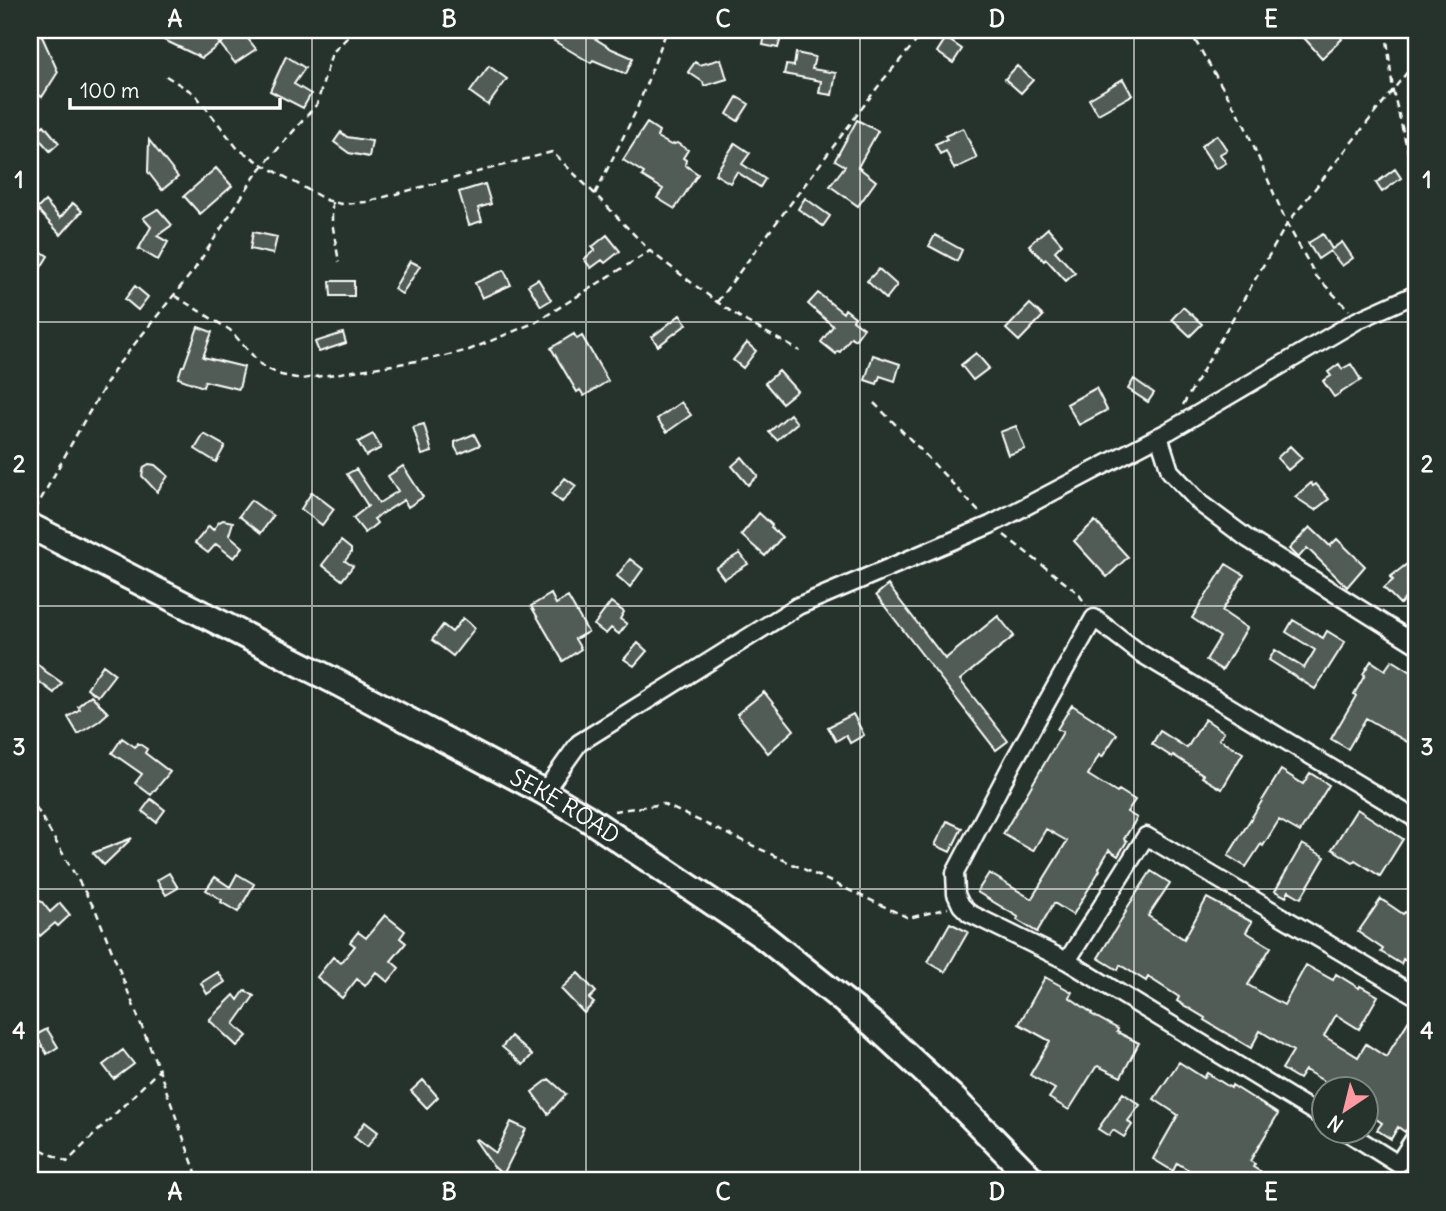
<svg xmlns="http://www.w3.org/2000/svg" width="1446" height="1211" font-family="Delius,sans-serif">
<rect width="100%" height="100%" fill="#26332d"/>
<filter id="ink" filterUnits="userSpaceOnUse"><feTurbulence type="fractalNoise" baseFrequency=".0143" numOctaves="2"/><feDisplacementMap in="SourceGraphic" scale="14" xChannelSelector="R" yChannelSelector="G"/><feConvolveMatrix kernelMatrix="1 2 1 2 8 2 1 2 1" color-interpolation-filters="sRGB"/></filter>
<g filter="url(#ink)">
<path fill="#515c57" stroke="#fff" stroke-width="2" d="M 30,30 L 36,30 L 40,32 L 58,72 L 42,97 L 30,89 Z
M 143,30 L 209,30 L 220,44 L 236,30 L 241,30 L 256,49 L 235,63 L 220,44 L 202,58 Z
M 561,30 L 581,30 L 612,49 L 633,58 L 626,74 L 593,60 L 591,63 L 554,41 Z
M 766,30 L 783,30 L 778,48 L 763,45 Z
M 1297,30 L 1336,30 L 1342,39 L 1322,58 Z
M 946,38 L 962,49 L 953,63 L 937,52 Z
M 796,53 L 815,57 L 812,69 L 836,73 L 832,95 L 819,93 L 821,81 L 784,74 L 786,65 L 794,66 Z
M 286,56 L 305,68 L 294,84 L 311,94 L 303,108 L 270,91 Z
M 721,59 L 727,79 L 704,86 L 703,82 L 688,72 L 695,62 L 700,65 Z
M 489,66 L 507,79 L 488,105 L 470,92 Z
M 1017,66 L 1033,80 L 1021,93 L 1005,79 Z
M 1123,79 L 1132,95 L 1098,114 L 1089,99 Z
M 737,97 L 749,104 L 738,121 L 727,114 Z
M 857,120 L 878,131 L 858,167 L 876,181 L 858,206 L 830,186 L 845,166 L 835,160 Z
M 647,123 L 659,131 L 657,137 L 671,145 L 677,143 L 688,150 L 683,158 L 686,160 L 685,165 L 698,174 L 675,209 L 657,198 L 663,189 L 642,176 L 644,173 L 623,160 Z
M 44,125 L 59,143 L 50,151 L 34,133 Z
M 963,128 L 977,158 L 954,169 L 946,151 L 940,154 L 935,144 L 947,139 L 945,136 Z
M 341,132 L 347,137 L 372,141 L 369,157 L 349,153 L 334,142 Z
M 1217,135 L 1227,150 L 1220,154 L 1226,163 L 1216,169 L 1201,146 Z
M 149,140 L 178,177 L 162,190 L 148,172 Z
M 735,143 L 750,153 L 742,164 L 765,179 L 760,187 L 737,172 L 730,183 L 715,174 Z
M 216,168 L 232,186 L 200,214 L 184,196 Z
M 1395,169 L 1401,178 L 1382,192 L 1376,183 Z
M 485,184 L 491,204 L 478,208 L 482,221 L 469,225 L 459,192 Z
M 805,198 L 830,216 L 823,226 L 798,209 Z
M 45,201 L 60,218 L 73,203 L 82,211 L 61,235 L 37,209 Z
M 158,209 L 172,225 L 157,236 L 168,242 L 158,260 L 139,249 L 138,250 L 151,227 L 143,218 Z
M 1048,228 L 1062,244 L 1055,251 L 1075,273 L 1066,281 L 1046,259 L 1044,261 L 1029,245 Z
M 253,232 L 277,237 L 273,254 L 250,249 Z
M 1323,234 L 1332,249 L 1342,242 L 1353,258 L 1342,266 L 1330,251 L 1318,259 L 1308,243 Z
M 607,235 L 620,251 L 605,263 L 602,260 L 591,268 L 584,259 L 595,250 L 592,247 Z
M 935,235 L 962,250 L 957,261 L 929,246 Z
M 36,248 L 48,256 L 30,285 L 30,258 Z
M 410,261 L 420,266 L 402,294 L 394,289 Z
M 879,269 L 897,285 L 886,299 L 867,281 Z
M 504,270 L 511,285 L 482,298 L 475,283 Z
M 538,279 L 551,300 L 541,306 L 528,285 Z
M 330,281 L 354,281 L 354,296 L 331,296 Z
M 135,286 L 148,297 L 138,310 L 125,299 Z
M 818,293 L 843,313 L 845,309 L 855,317 L 853,320 L 864,328 L 855,340 L 851,337 L 840,352 L 838,351 L 836,354 L 821,342 L 833,326 L 808,304 Z
M 1030,304 L 1043,316 L 1019,341 L 1006,329 Z
M 1183,307 L 1202,324 L 1190,336 L 1172,319 Z
M 680,315 L 687,324 L 658,346 L 652,337 Z
M 198,327 L 212,332 L 203,357 L 244,367 L 239,389 L 205,381 L 203,387 L 178,378 L 182,366 L 184,366 Z
M 343,333 L 346,343 L 319,352 L 315,342 Z
M 574,334 L 577,339 L 582,336 L 608,381 L 584,396 L 580,390 L 577,392 L 551,348 Z
M 747,343 L 756,351 L 743,368 L 733,360 Z
M 976,353 L 989,368 L 973,380 L 961,365 Z
M 873,355 L 900,364 L 895,381 L 880,376 L 877,384 L 865,380 Z
M 1339,364 L 1342,369 L 1351,364 L 1361,380 L 1334,397 L 1323,381 L 1331,376 L 1328,372 Z
M 779,371 L 797,391 L 782,403 L 765,383 Z
M 1134,379 L 1154,393 L 1148,402 L 1128,389 Z
M 1096,388 L 1107,410 L 1079,425 L 1067,404 Z
M 681,402 L 691,415 L 667,432 L 657,419 Z
M 790,414 L 797,423 L 777,440 L 769,432 Z
M 424,424 L 432,452 L 422,455 L 413,427 Z
M 1016,426 L 1025,449 L 1008,455 L 1000,432 Z
M 204,434 L 225,446 L 216,462 L 195,449 Z
M 373,434 L 381,448 L 366,456 L 358,442 Z
M 474,434 L 480,445 L 459,454 L 455,447 L 455,442 Z
M 1290,446 L 1302,458 L 1288,470 L 1277,458 Z
M 742,457 L 758,476 L 748,485 L 732,466 Z
M 149,464 L 155,465 L 168,476 L 157,492 L 142,476 L 144,467 Z
M 403,466 L 423,497 L 408,507 L 404,500 L 374,519 L 377,523 L 365,533 L 353,518 L 368,506 L 347,474 L 356,469 L 379,503 L 398,491 L 388,476 Z
M 565,478 L 576,486 L 562,502 L 552,494 Z
M 1311,483 L 1313,486 L 1316,484 L 1329,499 L 1315,510 L 1295,497 Z
M 312,492 L 334,509 L 322,525 L 301,509 Z
M 251,500 L 273,516 L 261,533 L 239,516 Z
M 759,513 L 772,525 L 771,527 L 782,537 L 765,556 L 741,535 Z
M 223,520 L 233,522 L 229,535 L 243,547 L 234,558 L 216,544 L 208,553 L 195,543 L 209,526 L 213,530 L 219,522 Z
M 1095,521 L 1128,557 L 1107,577 L 1074,541 Z
M 1310,527 L 1330,546 L 1337,539 L 1365,566 L 1347,587 L 1307,548 L 1298,558 L 1289,549 Z
M 341,541 L 351,549 L 351,553 L 345,561 L 353,566 L 342,580 L 322,565 Z
M 740,553 L 748,564 L 724,579 L 716,568 Z
M 1416,557 L 1416,587 L 1400,604 L 1384,588 L 1393,580 L 1390,577 Z
M 630,559 L 643,569 L 630,587 L 617,576 Z
M 1226,564 L 1244,575 L 1222,611 L 1247,628 L 1222,670 L 1206,660 L 1220,637 L 1192,618 Z
M 888,585 L 945,659 L 998,616 L 1014,636 L 960,680 L 1008,741 L 996,750 L 876,595 Z
M 551,594 L 556,604 L 568,597 L 588,632 L 575,639 L 581,649 L 563,661 L 531,606 Z
M 611,602 L 624,612 L 620,619 L 627,624 L 619,634 L 611,628 L 606,634 L 594,625 Z
M 463,618 L 475,628 L 453,656 L 432,640 L 443,625 L 452,632 Z
M 1293,620 L 1323,638 L 1327,631 L 1345,642 L 1315,689 L 1269,660 L 1275,650 L 1304,668 L 1315,650 L 1286,632 Z
M 638,643 L 647,651 L 634,666 L 624,659 Z
M 30,657 L 45,671 L 62,683 L 54,693 L 30,675 Z
M 1392,660 L 1416,675 L 1416,747 L 1366,718 L 1348,749 L 1331,739 L 1356,696 L 1354,694 L 1365,675 L 1363,674 L 1371,661 L 1385,670 Z
M 103,665 L 115,674 L 98,696 L 87,688 Z
M 764,692 L 794,730 L 768,753 L 737,714 Z
M 91,695 L 108,713 L 99,721 L 78,734 L 68,717 L 80,709 L 78,706 Z
M 1072,705 L 1117,734 L 1102,757 L 1099,755 L 1088,775 L 1117,793 L 1119,790 L 1135,800 L 1127,812 L 1137,818 L 1124,839 L 1127,841 L 1118,856 L 1109,850 L 1099,868 L 1100,870 L 1073,915 L 1054,903 L 1037,932 L 1017,920 L 1018,917 L 977,892 L 989,873 L 1030,898 L 1032,898 L 1067,841 L 1046,829 L 1033,851 L 1003,834 L 1063,732 L 1057,729 Z
M 853,714 L 864,735 L 850,743 L 846,735 L 836,741 L 828,727 Z
M 1205,719 L 1224,732 L 1219,739 L 1243,753 L 1222,789 L 1202,777 L 1204,775 L 1173,755 L 1172,757 L 1152,744 L 1160,731 L 1187,748 Z
M 122,738 L 135,747 L 138,743 L 147,749 L 145,753 L 170,772 L 151,795 L 135,783 L 142,774 L 112,753 Z
M 1281,770 L 1303,784 L 1310,773 L 1329,785 L 1300,832 L 1279,820 L 1263,846 L 1261,844 L 1246,867 L 1228,856 Z
M 151,799 L 165,810 L 156,822 L 142,811 Z
M 1357,809 L 1403,839 L 1380,876 L 1355,860 L 1353,862 L 1332,849 Z
M 947,821 L 962,828 L 950,852 L 935,845 Z
M 132,838 L 104,865 L 93,853 Z
M 1302,844 L 1325,857 L 1301,898 L 1289,891 L 1286,897 L 1275,891 Z
M 1151,871 L 1170,883 L 1148,916 L 1184,939 L 1207,898 L 1252,922 L 1246,932 L 1271,947 L 1248,985 L 1284,1005 L 1306,965 L 1333,980 L 1336,974 L 1359,988 L 1360,986 L 1378,996 L 1359,1029 L 1336,1015 L 1324,1036 L 1358,1057 L 1366,1044 L 1386,1057 L 1416,1009 L 1416,1114 L 1405,1132 L 1398,1127 L 1391,1139 L 1377,1130 L 1382,1123 L 1366,1112 L 1366,1088 L 1336,1088 L 1305,1070 L 1299,1079 L 1282,1069 L 1293,1051 L 1260,1031 L 1251,1048 L 1204,1020 L 1205,1018 L 1177,1001 L 1179,997 L 1148,977 L 1146,981 L 1120,965 L 1118,970 L 1098,958 L 1126,912 L 1125,911 Z
M 169,873 L 178,888 L 166,895 L 157,880 Z
M 237,874 L 254,884 L 238,912 L 221,902 L 222,900 L 206,890 L 215,877 L 230,887 Z
M 1381,899 L 1403,914 L 1405,912 L 1416,919 L 1416,968 L 1403,959 L 1401,964 L 1381,952 L 1383,949 L 1358,932 Z
M 38,900 L 42,902 L 50,912 L 60,903 L 70,915 L 58,926 L 55,923 L 40,936 L 30,924 L 37,919 L 31,909 L 31,905 L 33,901 Z
M 385,915 L 405,931 L 400,938 L 406,943 L 391,961 L 399,968 L 388,982 L 376,972 L 365,986 L 357,979 L 342,998 L 317,977 L 333,957 L 341,963 L 355,946 L 350,942 L 358,932 L 366,938 Z
M 950,923 L 968,932 L 945,972 L 928,962 Z
M 218,972 L 225,982 L 207,994 L 201,983 Z
M 578,973 L 596,992 L 589,999 L 594,1003 L 584,1013 L 561,989 Z
M 1045,977 L 1072,992 L 1069,997 L 1092,1013 L 1091,1014 L 1118,1029 L 1117,1032 L 1139,1043 L 1121,1077 L 1098,1066 L 1096,1067 L 1069,1110 L 1049,1098 L 1055,1089 L 1030,1075 L 1050,1041 L 1019,1024 Z
M 245,990 L 254,996 L 234,1024 L 247,1036 L 237,1046 L 209,1020 L 234,995 L 238,1000 Z
M 47,1029 L 58,1047 L 47,1054 L 36,1035 Z
M 511,1036 L 532,1055 L 523,1065 L 502,1047 Z
M 123,1050 L 134,1064 L 114,1079 L 103,1065 Z
M 1179,1062 L 1204,1078 L 1207,1073 L 1231,1088 L 1232,1085 L 1278,1114 L 1250,1161 L 1255,1164 L 1253,1167 L 1276,1181 L 1207,1181 L 1177,1163 L 1173,1171 L 1153,1159 L 1178,1115 L 1154,1099 Z
M 549,1079 L 566,1094 L 548,1114 L 532,1092 Z
M 423,1080 L 438,1097 L 427,1108 L 411,1091 Z
M 1123,1093 L 1140,1105 L 1128,1121 L 1132,1125 L 1124,1137 L 1113,1130 L 1109,1136 L 1098,1129 Z
M 365,1122 L 378,1132 L 367,1147 L 354,1137 Z
M 511,1122 L 526,1129 L 503,1175 L 493,1166 L 475,1140 L 477,1139 L 496,1153 Z"/>
<g fill="none" stroke-linecap="round" stroke-linejoin="round">
<defs>
<path id="street" d="M 1159,436 L 1170,471 L 1201,504 L 1248,539 L 1416,644
M 544,792 L 579,743 L 798,606 L 990,525 L 1169,431 L 1358,320 L 1416,294
M 1067,961 L 1146,836 L 1416,996
M 1324,1118 L 1067,961 L 969,913 L 961,905 L 956,894 L 955,873 L 1012,764 L 1094,618 L 1140,653 L 1416,819
M 1344,1130 L 1398,1164 L 1416,1136"/>
<g id="primary">
<path id="s1" d="M 30,526 L 334,681 L 544,792 L 584,816 L 764,937 L 874,1025 L 951,1096 L 1034,1181"/>
</g>
</defs>
<use href="#street" stroke="#fff" stroke-width="21"/>
<use href="#primary" stroke="#fff" stroke-width="30"/>
<path stroke="#fff" stroke-width="2.5" stroke-dasharray="7 5" stroke-linecap="butt" d="M 1189,30 L 1244,124 L 1287,224 L 1316,276 L 1349,310
M 1386,30 L 1393,91 L 1416,184
M 166,76 L 195,94 L 238,149 L 264,165 L 326,200 L 341,204 L 366,202 L 552,152 L 595,194 L 650,251 L 717,302 L 747,322 L 800,351
M 595,194 L 636,111 L 667,30
M 332,202 L 332,222 L 339,262
M 175,296 L 230,330 L 262,366 L 281,375 L 302,379 L 399,364 L 445,356 L 469,350 L 536,322 L 650,251
M 717,302 L 883,80 L 926,30
M 874,403 L 917,446 L 981,514
M 1183,405 L 1287,224 L 1416,61
M 35,510 L 84,421 L 117,366 L 194,270 L 257,173 L 317,104 L 332,53 L 355,30
M 1004,535 L 1078,593 L 1086,605
M 30,797 L 96,911 L 159,1070 L 199,1181
M 614,811 L 663,804 L 909,918 L 948,908
M 30,1144 L 67,1162 L 159,1070"/>
<use href="#street" stroke="#26332d" stroke-width="16"/>
<use href="#primary" stroke="#26332d" stroke-width="24"/>
</g>
</g>
<path fill="none" stroke="#fff" stroke-width="2" stroke-opacity="0.55" d="M 312,30 L 312,1181M 586,30 L 586,1181M 860,30 L 860,1181M 1134,30 L 1134,1181M 30,322 L 1416,322M 30,606 L 1416,606M 30,889 L 1416,889"/>
<g text-anchor="middle" stroke-width="5" stroke-linejoin="round" paint-order="stroke">
<g font-size="23" fill="#fff" stroke="#26332d">
<text dy="8" stroke="none"><textPath href="#s1" startOffset="604">SEKE ROAD</textPath></text>
</g>
</g>
<rect width="1446" height="1211" fill="none" stroke="#26332d" stroke-width="77"/>
<g transform="translate(1345 1110) rotate(215)"><circle r="33" fill="#26332d" stroke="#7d8581" stroke-width="2"/>
<path d="M0-5L12 26L0 18L-12 26Z" fill="#ff9aa2"/>
<text y="-10" font-size="19" font-weight="bold" text-anchor="middle" fill="#ffffff">N</text>
</g>
<path d="M70 98v10h210v-10" fill="none" stroke="#ffffff" stroke-width="3.5"/>
<text x="80" y="98" font-size="21" fill="#ffffff" stroke="#26332d" stroke-width="5" paint-order="stroke">100 m</text>
<rect x="38" y="38" width="1370" height="1134" fill="none" stroke="#fff" stroke-width="2.5"/>
<g font-size="23" text-anchor="middle" font-weight="bold" fill="#fff">
<text x="175" y="27">A</text>
<text x="449" y="27">B</text>
<text x="723" y="27">C</text>
<text x="997" y="27">D</text>
<text x="1271" y="27">E</text>
<text x="19" y="188">1</text>
<text x="1427" y="188">1</text>
<text x="19" y="472">2</text>
<text x="1427" y="472">2</text>
<text x="19" y="755">3</text>
<text x="1427" y="755">3</text>
<text x="19" y="1039">4</text>
<text x="1427" y="1039">4</text>
<text x="175" y="1200">A</text>
<text x="449" y="1200">B</text>
<text x="723" y="1200">C</text>
<text x="997" y="1200">D</text>
<text x="1271" y="1200">E</text>
</g>
</svg>
